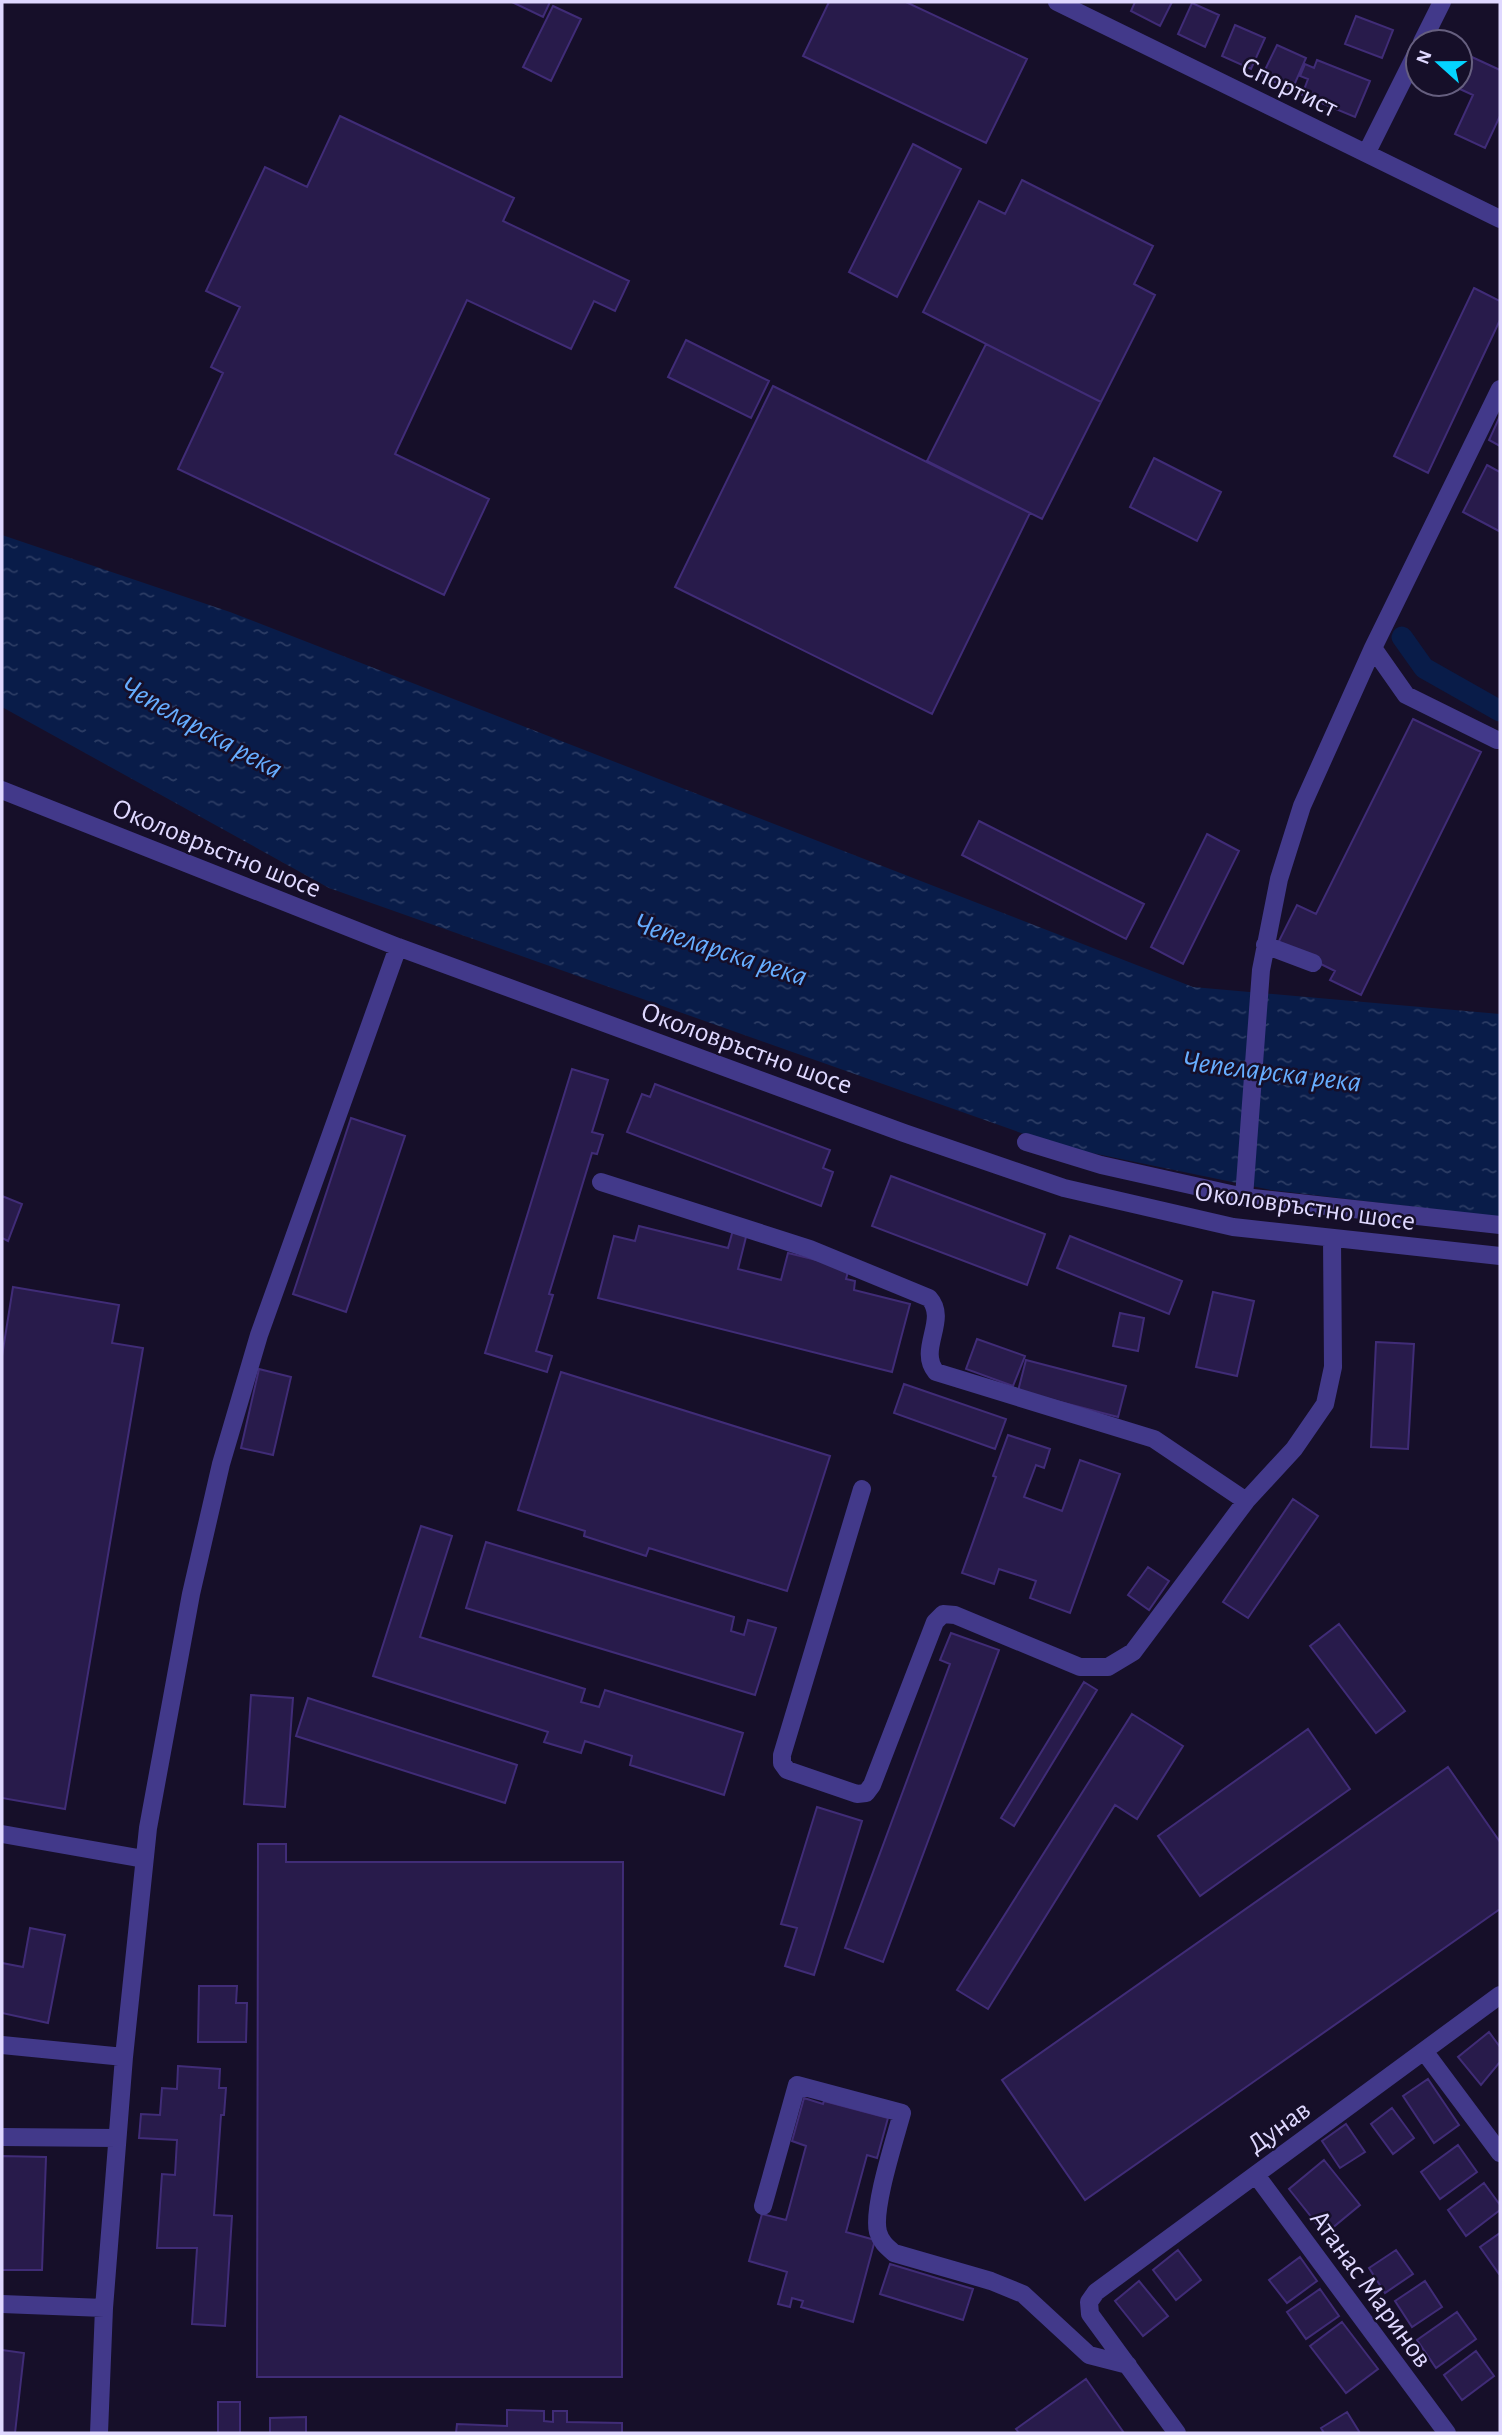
<svg xmlns="http://www.w3.org/2000/svg" width="1502" height="2435" font-family="'Alegreya Sans',sans-serif">
<defs>
<pattern id="water-ripples" width="26" height="14" patternUnits="userSpaceOnUse" patternTransform="scale(1.75)"><rect width="26" height="14" fill="#091c49"/><path d="M2 4q2-2 4 0t4 0M15 11q2-2 4 0t4 0" fill="none" stroke="#2c3c64"/></pattern>
</defs>
<rect width="100%" height="100%" fill="#160f29"/>
<path fill="url(#water-ripples)" d="M 2,535 L 230,612 L 1193,987 L 1500,1014 L 1500,1217 L 1271,1190 L 1058,1146 L 329,888 L 2,707 Z"/>
<g fill="none" stroke-linecap="round" stroke-linejoin="round">
<path stroke="#091c49" stroke-width="21" d="M 1402,637 L 1424,668 L 1500,711"/>
</g>
<path fill="#281b4b" stroke="#402c77" stroke-width="2" d="M 512,2 L 550,2 L 543,17 Z
M 829,2 L 906,2 L 1027,59 L 986,143 L 803,56 Z
M 1135,2 L 1172,2 L 1160,26 L 1131,11 Z
M 1192,3 L 1219,15 L 1205,47 L 1178,34 Z
M 553,6 L 581,19 L 551,81 L 523,67 Z
M 1356,16 L 1393,30 L 1382,58 L 1345,44 Z
M 1235,25 L 1265,38 L 1251,69 L 1222,56 Z
M 1277,45 L 1306,58 L 1292,90 L 1262,76 Z
M 1461,52 L 1500,70 L 1500,116 L 1485,148 L 1455,134 L 1473,95 L 1449,84 L 1460,84 Z
M 1317,60 L 1370,81 L 1355,117 L 1302,95 L 1308,79 L 1300,76 L 1305,64 L 1314,68 Z
M 340,116 L 514,198 L 503,221 L 629,281 L 615,311 L 594,301 L 571,349 L 467,300 L 395,454 L 489,499 L 444,595 L 178,469 L 223,373 L 211,367 L 240,307 L 206,291 L 265,167 L 307,187 Z
M 913,144 L 961,169 L 897,297 L 849,272 Z
M 1022,180 L 1153,246 L 1134,284 L 1155,295 L 1101,402 L 923,312 L 979,201 L 1005,214 Z
M 1474,288 L 1500,301 L 1500,320 L 1428,473 L 1394,456 Z
M 686,340 L 769,381 L 751,418 L 668,377 Z
M 986,344 L 1101,402 L 1042,519 L 927,461 Z
M 773,386 L 1030,513 L 932,714 L 675,587 Z
M 1500,416 L 1500,446 L 1489,440 Z
M 1154,458 L 1221,492 L 1197,541 L 1130,507 Z
M 1487,465 L 1500,472 L 1499,531 L 1463,512 Z
M 1413,719 L 1481,752 L 1361,995 L 1330,980 L 1335,971 L 1278,943 L 1297,905 L 1316,914 Z
M 979,821 L 1144,904 L 1126,939 L 962,855 Z
M 1207,834 L 1239,851 L 1183,964 L 1151,947 Z
M 572,1069 L 608,1080 L 592,1132 L 603,1135 L 597,1154 L 592,1153 L 549,1294 L 553,1295 L 536,1351 L 552,1356 L 547,1372 L 485,1353 Z
M 655,1084 L 830,1150 L 823,1168 L 833,1172 L 821,1206 L 627,1132 L 642,1094 L 650,1097 Z
M 351,1118 L 405,1136 L 346,1312 L 293,1294 Z
M 891,1176 L 1045,1234 L 1027,1285 L 872,1226 Z
M 2,1196 L 22,1204 L 8,1241 L 2,1238 Z
M 639,1226 L 728,1248 L 733,1230 L 747,1233 L 738,1269 L 781,1280 L 788,1253 L 849,1268 L 846,1279 L 855,1281 L 854,1290 L 910,1304 L 892,1372 L 598,1298 L 614,1236 L 635,1241 Z
M 1070,1236 L 1182,1281 L 1169,1314 L 1057,1268 Z
M 13,1287 L 119,1305 L 112,1343 L 143,1348 L 65,1809 L 2,1798 L 2,1356 Z
M 1213,1292 L 1254,1301 L 1237,1376 L 1196,1367 Z
M 1120,1313 L 1144,1318 L 1138,1351 L 1113,1346 Z
M 977,1339 L 1025,1356 L 1013,1386 L 966,1369 Z
M 1376,1342 L 1414,1344 L 1408,1449 L 1371,1447 Z
M 1026,1360 L 1126,1386 L 1118,1417 L 1018,1391 Z
M 259,1369 L 291,1377 L 273,1455 L 241,1448 Z
M 561,1372 L 830,1456 L 787,1591 L 649,1548 L 646,1556 L 584,1536 L 585,1531 L 518,1510 Z
M 904,1384 L 1006,1419 L 995,1449 L 894,1413 Z
M 1008,1435 L 1050,1449 L 1044,1468 L 1036,1465 L 1024,1497 L 1062,1511 L 1080,1460 L 1120,1474 L 1070,1613 L 1030,1598 L 1036,1581 L 999,1569 L 994,1584 L 962,1573 L 996,1477 L 993,1476 Z
M 1293,1499 L 1318,1516 L 1248,1618 L 1223,1602 Z
M 421,1526 L 452,1536 L 420,1637 L 585,1689 L 581,1702 L 599,1707 L 605,1690 L 743,1733 L 724,1795 L 630,1765 L 632,1756 L 585,1741 L 581,1753 L 544,1742 L 548,1732 L 373,1676 Z
M 486,1542 L 734,1617 L 731,1631 L 744,1635 L 748,1620 L 776,1628 L 755,1695 L 466,1608 Z
M 1148,1567 L 1169,1581 L 1149,1610 L 1128,1595 Z
M 1339,1624 L 1405,1711 L 1376,1733 L 1310,1646 Z
M 951,1633 L 999,1650 L 883,1962 L 845,1948 L 950,1664 L 940,1660 Z
M 1084,1682 L 1097,1690 L 1014,1826 L 1001,1818 Z
M 251,1695 L 293,1698 L 285,1807 L 244,1804 Z
M 308,1698 L 517,1765 L 505,1803 L 296,1736 Z
M 1132,1714 L 1183,1746 L 1137,1819 L 1115,1805 L 988,2009 L 957,1990 Z
M 1308,1729 L 1350,1789 L 1200,1896 L 1158,1836 Z
M 1448,1767 L 1500,1842 L 1500,1909 L 1085,2200 L 1002,2080 Z
M 817,1807 L 862,1821 L 814,1975 L 785,1966 L 797,1928 L 781,1924 Z
M 258,1844 L 286,1844 L 286,1862 L 623,1862 L 622,2377 L 257,2377 Z
M 30,1928 L 65,1935 L 48,2023 L 2,2013 L 2,1963 L 23,1967 Z
M 199,1986 L 237,1986 L 236,2003 L 247,2003 L 246,2042 L 198,2042 Z
M 1489,2032 L 1500,2047 L 1500,2062 L 1481,2085 L 1458,2057 Z
M 178,2066 L 220,2069 L 219,2088 L 226,2088 L 224,2115 L 221,2115 L 214,2215 L 232,2216 L 225,2326 L 192,2324 L 197,2248 L 157,2248 L 162,2174 L 175,2175 L 177,2140 L 139,2138 L 141,2114 L 160,2115 L 162,2088 L 177,2089 Z
M 1428,2079 L 1459,2125 L 1434,2143 L 1403,2096 Z
M 804,2098 L 823,2104 L 824,2101 L 888,2118 L 877,2158 L 867,2155 L 846,2232 L 875,2240 L 853,2322 L 801,2307 L 803,2301 L 792,2298 L 790,2307 L 778,2304 L 787,2272 L 749,2261 L 762,2214 L 786,2220 L 806,2146 L 792,2141 Z
M 1392,2108 L 1414,2138 L 1393,2154 L 1371,2124 Z
M 1346,2124 L 1365,2152 L 1340,2168 L 1322,2141 Z
M 1458,2145 L 1477,2172 L 1440,2199 L 1421,2172 Z
M 2,2156 L 46,2157 L 42,2270 L 2,2270 Z
M 1324,2160 L 1360,2205 L 1325,2234 L 1289,2189 Z
M 1484,2183 L 1500,2205 L 1500,2210 L 1466,2236 L 1448,2210 Z
M 1500,2233 L 1500,2274 L 1499,2274 L 1480,2247 Z
M 1178,2250 L 1201,2280 L 1176,2300 L 1153,2270 Z
M 1396,2250 L 1413,2274 L 1385,2293 L 1369,2268 Z
M 1300,2257 L 1317,2281 L 1287,2303 L 1269,2280 Z
M 890,2264 L 973,2289 L 963,2320 L 880,2294 Z
M 1139,2281 L 1168,2316 L 1143,2336 L 1115,2301 Z
M 1425,2281 L 1442,2307 L 1412,2327 L 1395,2301 Z
M 1320,2289 L 1339,2316 L 1306,2339 L 1287,2312 Z
M 1457,2312 L 1476,2339 L 1436,2368 L 1417,2340 Z
M 1342,2322 L 1378,2369 L 1346,2393 L 1310,2346 Z
M 2,2350 L 24,2353 L 15,2433 L 2,2433 Z
M 1476,2351 L 1494,2376 L 1462,2400 L 1444,2375 Z
M 1086,2379 L 1124,2433 L 1019,2433 L 1016,2429 Z
M 218,2402 L 240,2402 L 240,2433 L 218,2433 Z
M 507,2410 L 544,2411 L 544,2421 L 553,2422 L 553,2411 L 567,2411 L 567,2422 L 622,2423 L 622,2433 L 456,2433 L 457,2424 L 507,2426 Z
M 1347,2412 L 1360,2433 L 1324,2433 L 1321,2428 Z
M 306,2417 L 306,2433 L 270,2433 L 270,2418 Z"/>
<g fill="none" stroke-linecap="round" stroke-linejoin="round">
<path stroke="#42398a" stroke-width="18" d="M 1057,2 L 1500,219
M 1422,42 L 1442,2
M 1367,152 L 1418,50
M 1373,648 L 1406,695 L 1497,740
M 2,790 L 398,947 L 904,1133 L 1064,1188 L 1233,1227 L 1500,1256
M 1265,945 L 1313,963
M 1026,1142 L 1101,1165 L 1244,1197 L 1500,1225
M 601,1182 L 810,1249 L 929,1298 C 949,1320 917,1349 936,1372 L 1154,1439 L 1246,1501
M 1244,1197 L 1261,970 L 1279,879 L 1302,806 L 1373,648 L 1500,389
M 862,1489 L 782,1755 L 782,1763 L 787,1770 L 857,1794 L 866,1793 L 872,1785 L 935,1622 L 943,1614 L 955,1615 L 1080,1667 L 1108,1667 L 1133,1652 L 1246,1501 L 1294,1449 L 1325,1404 L 1333,1367 L 1332,1238
M 2,1834 L 144,1859
M 2,2045 L 124,2057
M 1424,2051 L 1500,2153
M 2,2137 L 117,2138
M 1256,2175 L 1447,2433
M 763,2206 L 797,2085 L 902,2113 C 895,2139 872,2209 878,2232 C 881,2242 886,2246 894,2253 L 991,2281 L 1023,2294 L 1089,2355 L 1128,2365
M 2,2304 L 104,2308
M 99,2433 L 104,2308 L 124,2057 L 148,1828 L 191,1594 L 221,1464 L 259,1335 L 398,947
M 1177,2433 L 1090,2314 L 1089,2302 L 1096,2292 L 1500,1995"/>
</g>
<g text-anchor="middle" stroke-width="5" stroke-linejoin="round" paint-order="stroke">
<g font-size="28" fill="#dfd8ff" stroke="#160f29">
<text transform="translate(1290 86) rotate(26)" y="10">Спортист</text>
<text transform="translate(217 847) rotate(22)" y="10">Околовръстно шосе</text>
<text transform="translate(747 1047) rotate(20)" y="10">Околовръстно шосе</text>
<text transform="translate(1305 1205) rotate(8)" y="10">Околовръстно шосе</text>
<text transform="translate(1278 2126) rotate(-36)" y="10">Дунав</text>
<text transform="translate(1372 2288) rotate(54)" y="10">Атанас Маринов</text>
</g>
<g font-size="30" font-style="italic" fill="#66adff" stroke="#160f29">
<text transform="translate(202 727) rotate(29)" y="10">Чепеларска река</text>
<text transform="translate(721 949) rotate(18)" y="10">Чепеларска река</text>
<text transform="translate(1272 1071) rotate(7)" y="10">Чепеларска река</text>
</g>
</g>
<rect width="1502" height="2435" fill="none" stroke="#dfd8ff" stroke-width="7"/>
<g transform="translate(1439 63) rotate(291)"><circle r="33" fill="#160f29" stroke="#665f7f" stroke-width="2"/>
<path d="M0-5L12 26L0 18L-12 26Z" fill="#04d4ff"/>
<text y="-10" font-size="19" font-weight="bold" text-anchor="middle" fill="#dfd8ff">N</text>
</g>
</svg>
